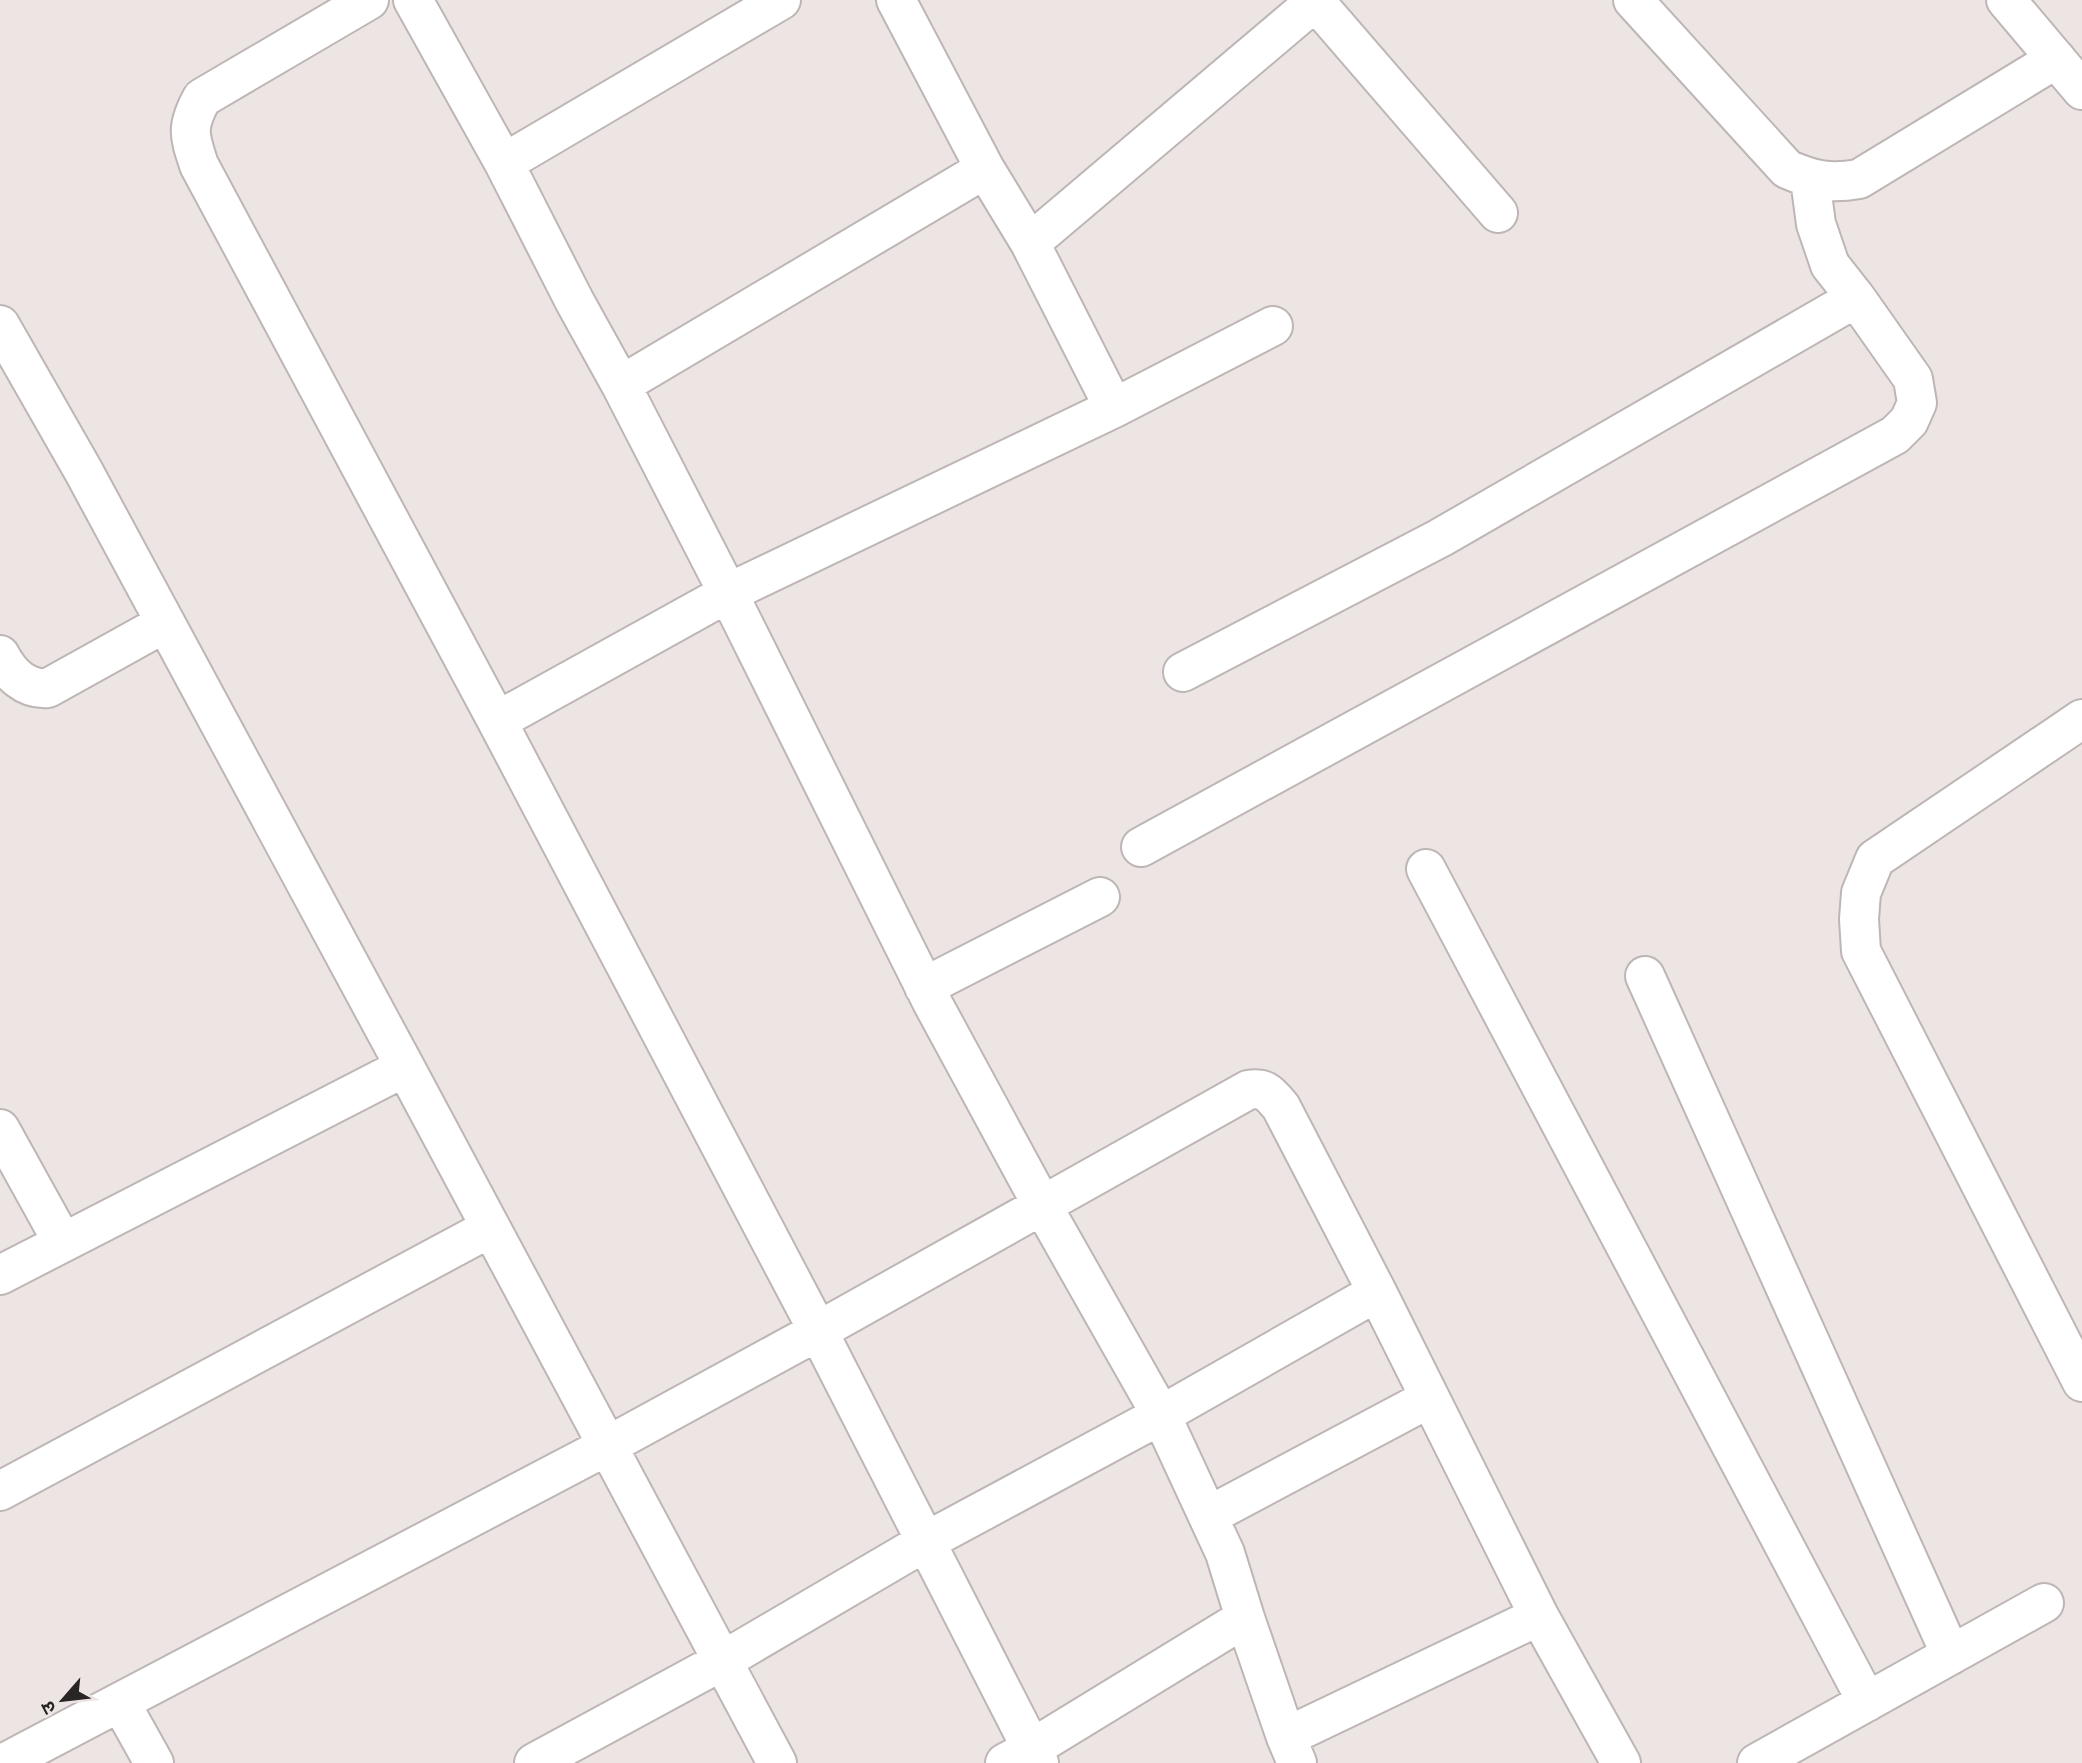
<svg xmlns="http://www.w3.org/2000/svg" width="2082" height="1763" font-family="Georgia,'Noto Sans Devanagari',serif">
<rect width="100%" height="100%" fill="#ede5e4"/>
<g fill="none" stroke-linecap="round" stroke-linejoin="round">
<defs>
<path id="street" d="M 369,0 L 202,98 C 186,127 189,135 199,165 L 497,721 L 818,1331 L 1039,1763
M 413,0 L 504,163 L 575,302 L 621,385 L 728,593 L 932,1002 L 1042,1205 L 1161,1415 L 1225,1553 L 1245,1618 L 1286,1737 L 1297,1763
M 896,0 L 985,169 L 1030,243 L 1114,408
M 1314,0 L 1498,213
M 1633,0 L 1787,169 C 1814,181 1830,184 1859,179 L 2056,59
M 504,163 L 781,0
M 1030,243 L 1317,0
M 0,325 L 84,472 L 405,1067 L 777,1763
M 621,385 L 985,169
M 0,655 C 10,674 25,690 48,688 L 165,623
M 1183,672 L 1440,538 L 1856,298
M 2082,719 L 1875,859 L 1861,893 L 1859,919 L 1861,951 L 2082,1382
M 497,721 L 728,593 L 1114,408 L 1273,326
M 1141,847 L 1895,435 L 1909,421 L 1917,403 L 1913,379 L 1856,298 L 1830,265 L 1816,224 L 1810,179
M 1426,869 L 1867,1702
M 1645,976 L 1951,1655
M 924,987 L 1100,897
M 0,1129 L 62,1241
M 0,1275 L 405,1067
M 0,1491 L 490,1228
M 1208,1516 L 1430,1398
M 120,1702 L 154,1763
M 1286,1737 L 1539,1616
M 4,1763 L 607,1446 L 818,1331 L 1248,1090 C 1266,1087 1270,1094 1281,1107 L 1377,1292 L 1539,1616 L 1621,1763
M 534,1763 L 722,1661 L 925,1542 L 1161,1415 L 1377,1292
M 1005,1763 L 1031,1749 L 1245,1618
M 1757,1763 L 2044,1603"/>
<path id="secondary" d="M 2006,0 L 2082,90"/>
</defs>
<use href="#street" stroke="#bdb6b5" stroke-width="42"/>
<use href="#secondary" stroke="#bdb6b5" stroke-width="42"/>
<use href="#street" stroke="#fff" stroke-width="38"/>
<use href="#secondary" stroke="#fff" stroke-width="38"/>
</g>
<g transform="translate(63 1700) rotate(242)" stroke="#ede5e4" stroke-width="5" paint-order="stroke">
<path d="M0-5L12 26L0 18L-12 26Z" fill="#282525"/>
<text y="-10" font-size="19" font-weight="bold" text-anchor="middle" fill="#282525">उ</text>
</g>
</svg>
